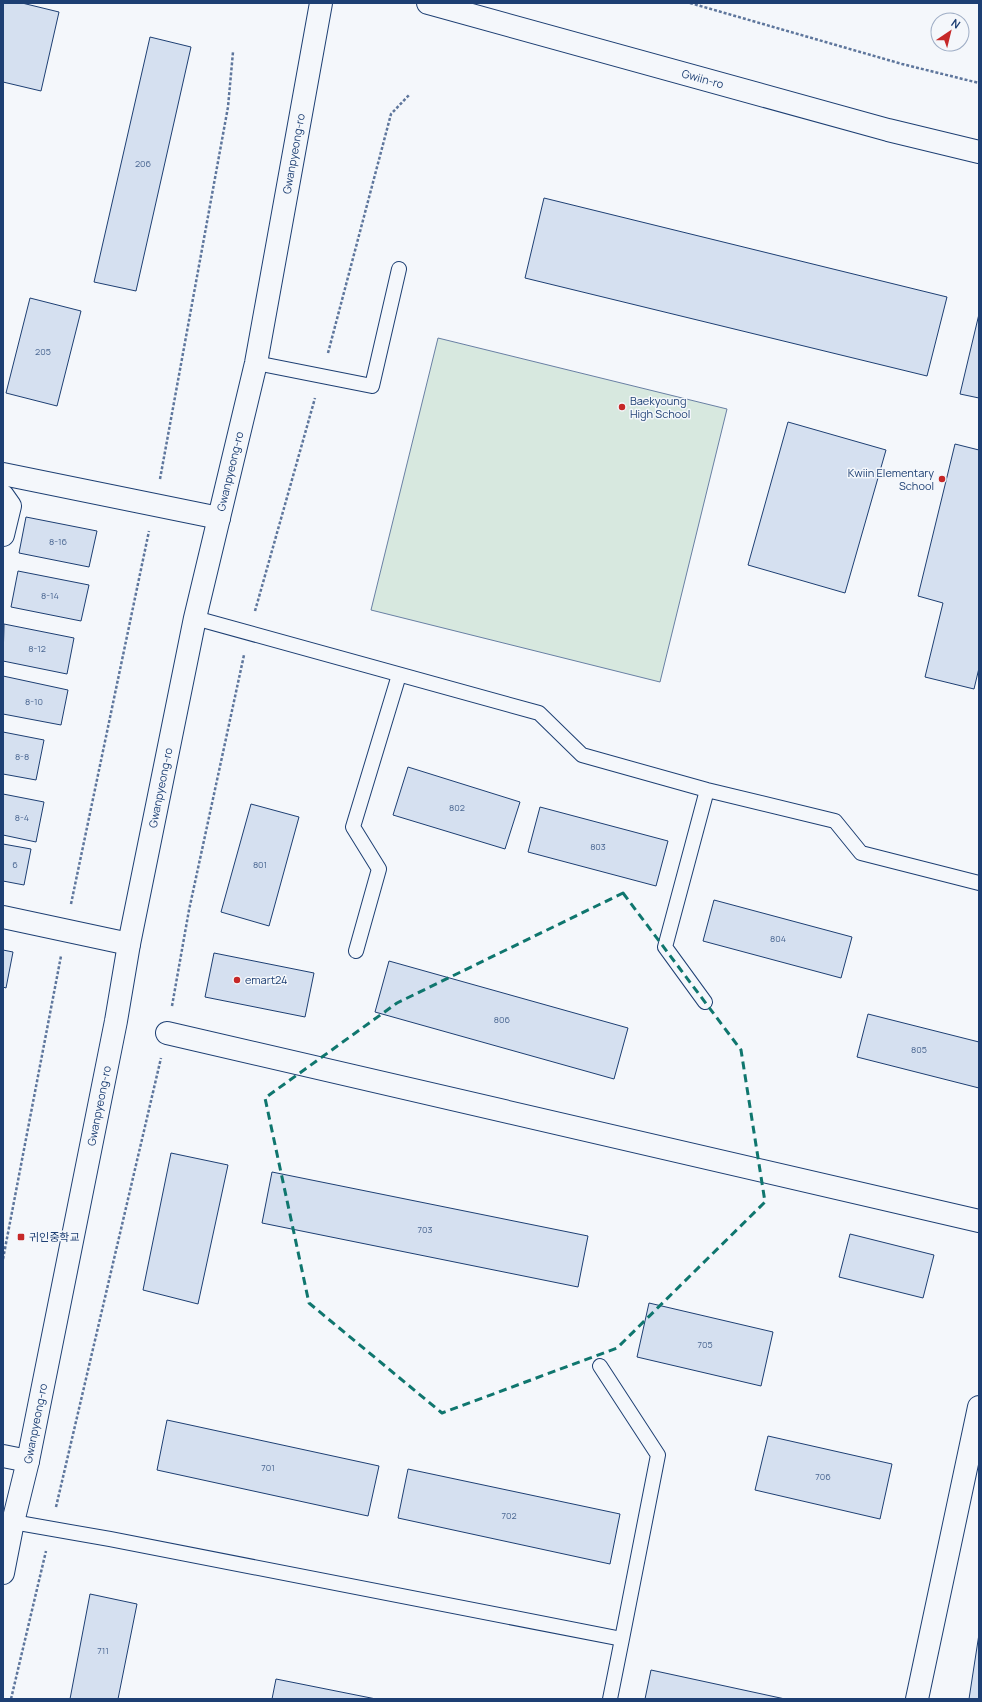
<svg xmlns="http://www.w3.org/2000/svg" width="982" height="1702" font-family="Manrope,'Noto Sans KR',sans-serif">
<rect width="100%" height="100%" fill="#f4f7fb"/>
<path fill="#d7e8df" stroke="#687fa3" d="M 438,338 L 727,409 L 660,682 L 371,610 Z"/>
<path fill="#d5e0f0" stroke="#1d3f73" d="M 3,3 L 22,3 L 59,12 L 41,91 L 3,82 Z
M 150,37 L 191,47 L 136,291 L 94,282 Z
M 544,198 L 947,297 L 927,376 L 525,278 Z
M 30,298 L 81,311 L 57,406 L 6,393 Z
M 979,314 L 979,398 L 960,394 Z
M 788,422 L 886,450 L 845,593 L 748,565 Z
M 955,444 L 979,450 L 979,668 L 974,689 L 925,677 L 943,603 L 918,596 Z
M 26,517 L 97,531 L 89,567 L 19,553 Z
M 18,571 L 89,585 L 81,621 L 11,607 Z
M 4,624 L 74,638 L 67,674 L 3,661 Z
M 3,676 L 68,690 L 61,725 L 3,714 Z
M 3,732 L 44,740 L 36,780 L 3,774 Z
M 408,767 L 520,802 L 505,849 L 393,815 Z
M 3,794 L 44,802 L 36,842 L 3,835 Z
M 251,804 L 299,817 L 269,926 L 221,912 Z
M 540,807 L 668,841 L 656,886 L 528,852 Z
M 3,844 L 31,849 L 24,885 L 3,881 Z
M 714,900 L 852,937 L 841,978 L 703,941 Z
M 3,950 L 13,952 L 6,988 L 3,987 Z
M 214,953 L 314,973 L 305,1017 L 205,997 Z
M 389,961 L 628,1028 L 614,1079 L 375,1012 Z
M 868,1014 L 979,1042 L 979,1088 L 857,1057 Z
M 171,1153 L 228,1165 L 198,1304 L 143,1290 Z
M 272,1172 L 588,1236 L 578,1287 L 262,1223 Z
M 850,1234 L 934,1255 L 923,1298 L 839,1277 Z
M 649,1303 L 773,1332 L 761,1386 L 637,1357 Z
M 167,1420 L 379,1466 L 368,1516 L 157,1470 Z
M 768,1436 L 892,1464 L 880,1519 L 755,1490 Z
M 408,1469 L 620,1514 L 610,1564 L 398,1518 Z
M 90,1594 L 137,1604 L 118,1699 L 70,1699 Z
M 979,1634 L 979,1699 L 969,1699 Z
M 651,1670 L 785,1699 L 645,1699 Z
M 276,1679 L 376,1699 L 272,1699 Z"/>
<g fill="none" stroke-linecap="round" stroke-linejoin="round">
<defs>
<path id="lane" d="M 256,363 L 372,386 L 399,269
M 195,618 L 539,713 L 582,755 L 707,790 L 835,821 L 861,853 L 979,883
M 356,951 L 379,869 L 353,827 L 399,675
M 705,1002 L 665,947 L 707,790
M 13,1522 L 110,1539 L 622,1639 L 658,1455 L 600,1366
M 610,1699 L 622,1639"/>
<path id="street" d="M 3,474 L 219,518
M 3,496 L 10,506 L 3,535
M 3,917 L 129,944
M 167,1033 L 979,1221
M 3,1456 L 28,1461
M 917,1699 L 979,1407"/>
<g id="secondary">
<path id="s1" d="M 428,3 L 888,130 L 979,152"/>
<path id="s2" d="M 3,1573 L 13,1522 L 28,1461 L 116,1021 L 129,944 L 195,618 L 256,363 L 321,3"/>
</g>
</defs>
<use href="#lane" stroke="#1d3f73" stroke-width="16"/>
<use href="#street" stroke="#1d3f73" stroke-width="24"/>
<use href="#secondary" stroke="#1d3f73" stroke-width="24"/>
<path stroke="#5e769c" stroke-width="2.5" stroke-dasharray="3 2" stroke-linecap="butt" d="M 690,3 L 902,64 L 979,83
M 328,353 L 391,114 L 410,94
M 160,479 L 228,107 L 233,52
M 255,611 L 315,398
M 71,904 L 149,531
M 172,1006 L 189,910 L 244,655
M 3,1259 L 61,956
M 56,1507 L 161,1058
M 11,1699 L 46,1551"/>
<use href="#lane" stroke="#f4f7fb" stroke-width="14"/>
<use href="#street" stroke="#f4f7fb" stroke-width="22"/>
<use href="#secondary" stroke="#f4f7fb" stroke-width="22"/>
</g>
<path fill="none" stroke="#0f766e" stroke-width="3" stroke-dasharray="8 5" stroke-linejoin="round" d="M 623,893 L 741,1050 L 765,1202 L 617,1348 L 442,1413 L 309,1303 L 265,1098 L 397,1003 Z"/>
<g fill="#c62828" stroke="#f4f7fb" stroke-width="1.5">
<circle cx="622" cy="407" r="4"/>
<circle cx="942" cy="479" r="4"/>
<circle cx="237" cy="980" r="4"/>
<rect x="17" y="1233" width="8" height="8" rx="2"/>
</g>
<g text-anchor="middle" stroke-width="3" stroke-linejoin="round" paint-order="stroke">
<g font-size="9" fill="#4b6792">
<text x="143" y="167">206</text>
<text x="43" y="355">205</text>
<text x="58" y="545">8-16</text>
<text x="50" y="599">8-14</text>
<text x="37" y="652">8-12</text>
<text x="34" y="705">8-10</text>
<text x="22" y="760">8-8</text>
<text x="457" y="811">802</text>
<text x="22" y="821">8-4</text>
<text x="598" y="850">803</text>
<text x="15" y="868">6</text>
<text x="260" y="868">801</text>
<text x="778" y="942">804</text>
<text x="502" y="1023">806</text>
<text x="919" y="1053">805</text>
<text x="425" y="1233">703</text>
<text x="705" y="1348">705</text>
<text x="268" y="1471">701</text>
<text x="823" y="1480">706</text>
<text x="509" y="1519">702</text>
<text x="103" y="1654">711</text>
</g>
<g font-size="11" fill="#1d3f73" stroke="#f4f7fb">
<text dy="4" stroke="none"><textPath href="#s1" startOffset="285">Gwiin-ro</textPath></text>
<text dy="4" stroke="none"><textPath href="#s2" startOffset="1449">Gwanpyeong-ro</textPath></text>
<text dy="4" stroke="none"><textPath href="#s2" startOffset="1125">Gwanpyeong-ro</textPath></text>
<text dy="4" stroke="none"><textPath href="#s2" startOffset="801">Gwanpyeong-ro</textPath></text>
<text dy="4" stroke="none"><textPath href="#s2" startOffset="477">Gwanpyeong-ro</textPath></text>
<text dy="4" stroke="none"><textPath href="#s2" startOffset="153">Gwanpyeong-ro</textPath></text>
</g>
<g font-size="11" fill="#1d3f73" stroke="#f4f7fb" text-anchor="start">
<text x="630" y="405">Baekyoung<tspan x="630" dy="13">High School</tspan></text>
<text x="934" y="477" text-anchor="end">Kwiin Elementary<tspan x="934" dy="13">School</tspan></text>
<text x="245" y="984">emart24</text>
<text x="29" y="1241">귀인중학교</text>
</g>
</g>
<rect width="982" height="1702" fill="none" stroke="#1d3f73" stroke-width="8"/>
<g transform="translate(950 32) rotate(35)"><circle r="19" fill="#f4f7fb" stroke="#9eadc5"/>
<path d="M0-3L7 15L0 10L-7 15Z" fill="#c62828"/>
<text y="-6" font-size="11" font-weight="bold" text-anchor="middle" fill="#1d3f73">N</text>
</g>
</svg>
